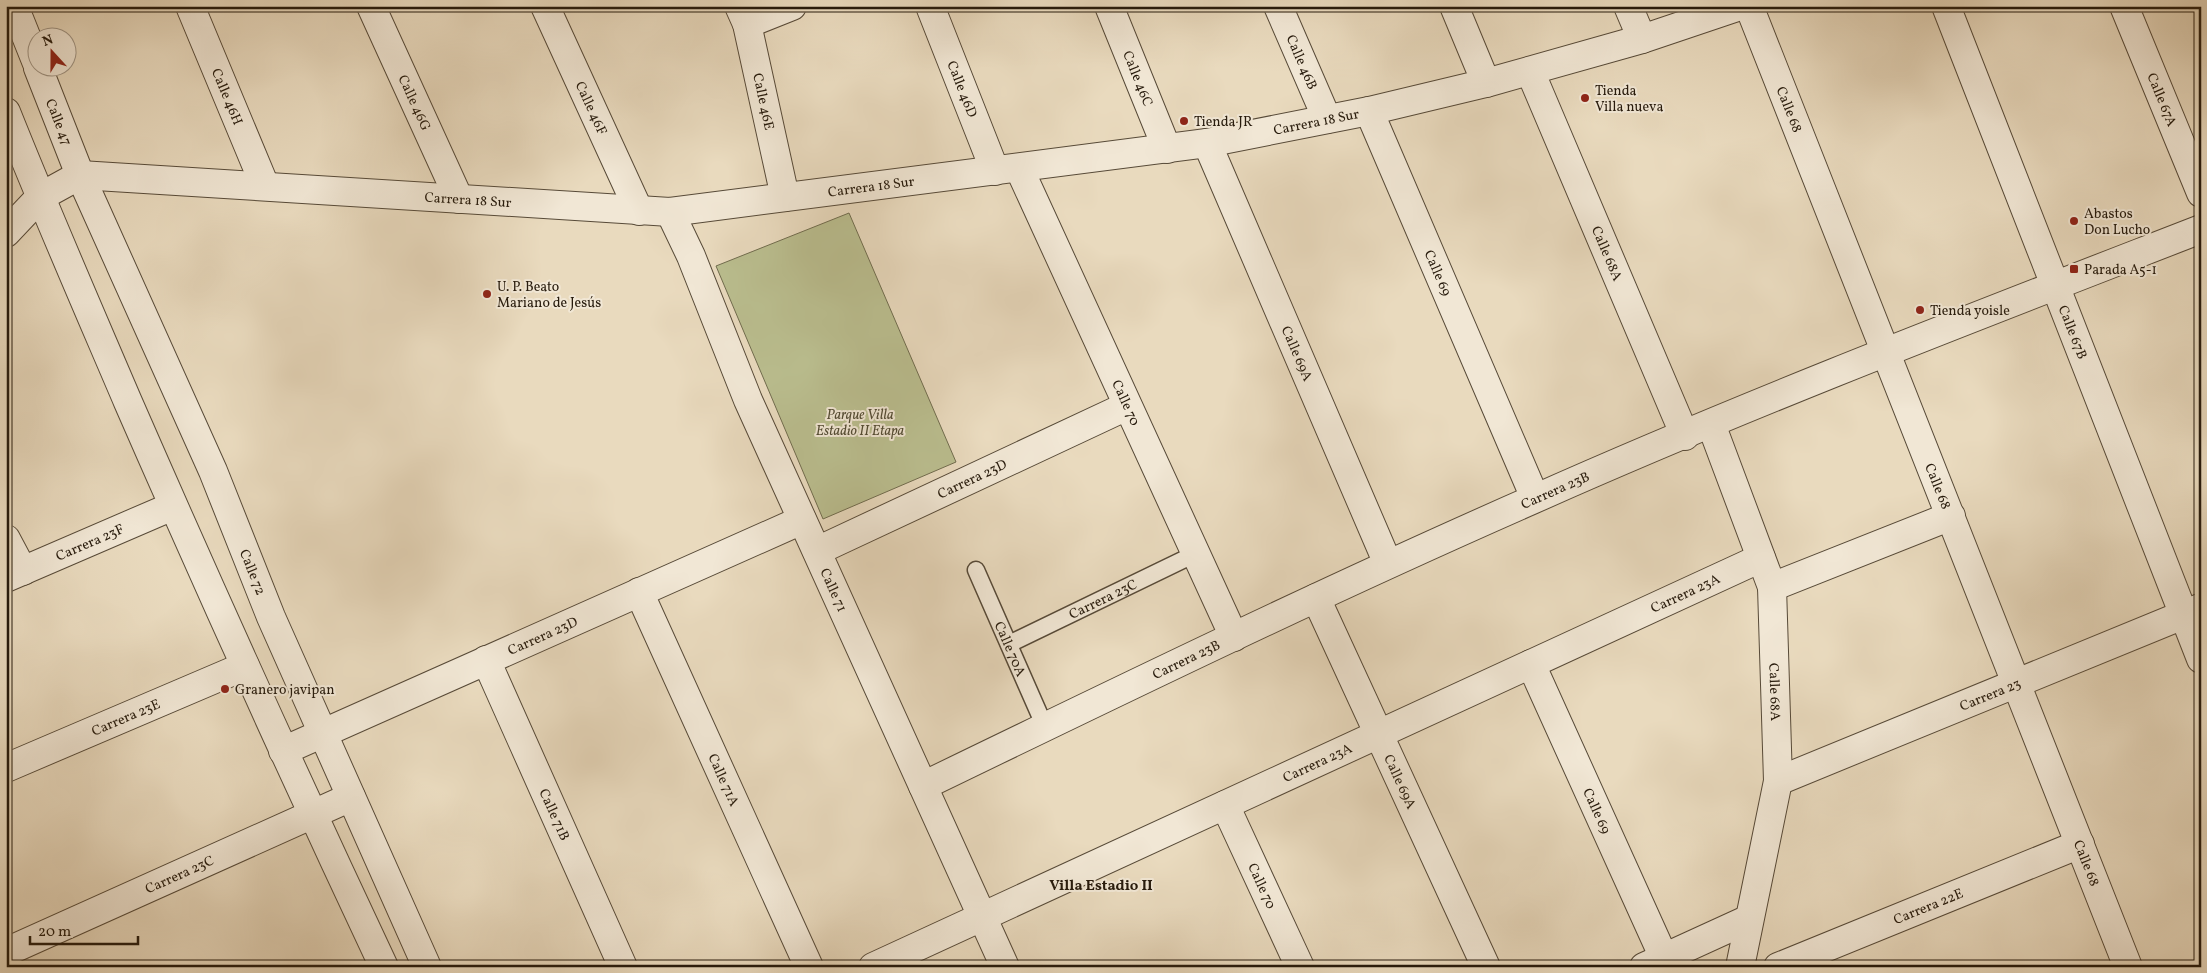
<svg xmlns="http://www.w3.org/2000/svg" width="2207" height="973" font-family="Vollkorn,serif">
<rect width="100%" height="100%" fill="#e9dabe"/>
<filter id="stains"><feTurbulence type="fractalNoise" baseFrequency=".004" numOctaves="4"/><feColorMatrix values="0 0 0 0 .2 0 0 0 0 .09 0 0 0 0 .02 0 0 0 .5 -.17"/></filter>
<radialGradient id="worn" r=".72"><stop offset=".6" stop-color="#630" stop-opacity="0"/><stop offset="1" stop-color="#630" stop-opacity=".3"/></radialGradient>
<path fill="#babe8f" stroke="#706c4e" d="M 849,213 L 956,462 L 823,519 L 716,266 Z"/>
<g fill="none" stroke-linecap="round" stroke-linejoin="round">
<defs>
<g id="lane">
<path id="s1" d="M 976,570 L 1045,727"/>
<path id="s2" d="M 1009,644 L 1195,554"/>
</g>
<g id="street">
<path d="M 14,6 L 38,66"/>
<path id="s3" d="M 190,6 L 265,186"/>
<path id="s4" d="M 371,6 L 459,199"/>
<path id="s5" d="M 545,6 L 639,211"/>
<path id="s6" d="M 739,6 L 747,24 L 785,197"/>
<path id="s7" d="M 930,6 L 995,171"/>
<path id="s8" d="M 1109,6 L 1167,149"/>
<path id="s9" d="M 1278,6 L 1327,119"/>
<path d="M 1454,6 L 1486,83"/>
<path d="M 1628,6 L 1642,39"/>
<path id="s10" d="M 1749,6 L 2128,967"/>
<path id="s11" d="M 1946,6 L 2201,659"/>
<path id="s12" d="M 2124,6 L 2201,193"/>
<path d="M 747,24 L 792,6"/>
<path id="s13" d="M 38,68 L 80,175 L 213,471 L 271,617 L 427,967"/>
<path id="s14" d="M 1530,71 L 1685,436"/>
<path id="s15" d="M 1369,111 L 1535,498"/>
<path d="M 6,112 C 45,210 87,306 128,402 C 211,592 296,780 384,967"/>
<path id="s16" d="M 1207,143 L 1388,564"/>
<path id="s17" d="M 1019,168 L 1234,637"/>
<path id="s18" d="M 670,212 L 691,256 L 748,400 L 1005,967"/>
<path id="s19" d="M 6,233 L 40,197 L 80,175 L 670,212 L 1207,143 L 1369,111 L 1486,83 L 1642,39 L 1740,6"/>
<path id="s20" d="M 1711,424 L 1772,587 L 1778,781 L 1740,967"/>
<path d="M 6,539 L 23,571"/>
<path id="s21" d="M 817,551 L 1127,406"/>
<path id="s22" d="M 6,578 L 173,506"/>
<path d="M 1772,587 L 1951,516"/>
<path id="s23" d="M 639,592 L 809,967"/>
<path id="s24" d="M 1316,598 L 1486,967"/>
<path id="s25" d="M 486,660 L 623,967"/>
<path id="s26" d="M 1531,664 L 1664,958"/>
<path id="s27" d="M 283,751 L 802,520"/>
<path id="s28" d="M 6,768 L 245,666"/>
<path id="s29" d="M 1778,781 L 2200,608"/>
<path id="s30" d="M 923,786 C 1125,688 1327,590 1532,500 C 1752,402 1977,316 2201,229"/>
<path id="s31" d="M 1225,805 L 1300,967"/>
<path id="s32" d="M 6,952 L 351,797"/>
<path id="s33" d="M 873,967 L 1761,558"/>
<path d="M 1644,967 L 1749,919"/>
<path id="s34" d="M 1778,967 L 2080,844"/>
</g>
</defs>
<use href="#lane" stroke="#574a38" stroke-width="19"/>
<use href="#street" stroke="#574a38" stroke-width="30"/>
<use href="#lane" stroke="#f1e7d5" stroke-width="16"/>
<use href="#street" stroke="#f1e7d5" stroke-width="28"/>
</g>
<g fill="#8f2418" stroke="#f1e7d5" stroke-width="2">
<circle cx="1585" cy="98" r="5"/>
<circle cx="1184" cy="121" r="5"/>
<circle cx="2074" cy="221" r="5"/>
<rect x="2069" y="264" width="10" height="10" rx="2.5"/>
<circle cx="487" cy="294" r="5"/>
<circle cx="1920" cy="310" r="5"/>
<circle cx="225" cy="689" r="5"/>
</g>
<g text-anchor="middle" stroke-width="4" stroke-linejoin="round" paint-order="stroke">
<g font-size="14" fill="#261a0c" stroke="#f1e7d5">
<text dy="5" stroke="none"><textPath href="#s9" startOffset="61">Calle 46B</textPath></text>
<text dy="5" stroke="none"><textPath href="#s8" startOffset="78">Calle 46C</textPath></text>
<text dy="5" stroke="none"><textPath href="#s7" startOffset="89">Calle 46D</textPath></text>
<text dy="5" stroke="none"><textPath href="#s3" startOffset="98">Calle 46H</textPath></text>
<text dy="5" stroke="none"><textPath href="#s12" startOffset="101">Calle 67A</textPath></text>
<text dy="5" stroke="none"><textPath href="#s6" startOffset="99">Calle 46E</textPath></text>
<text dy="5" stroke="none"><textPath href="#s4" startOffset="106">Calle 46G</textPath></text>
<text dy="5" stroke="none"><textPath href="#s5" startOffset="112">Calle 46F</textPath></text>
<text dy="5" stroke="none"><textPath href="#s10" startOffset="111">Calle 68</textPath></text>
<text dy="5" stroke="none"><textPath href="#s13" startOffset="58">Calle 47</textPath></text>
<text dy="5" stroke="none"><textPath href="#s19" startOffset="1339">Carrera 18 Sur</textPath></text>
<text dy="5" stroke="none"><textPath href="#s19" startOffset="889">Carrera 18 Sur</textPath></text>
<text dy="5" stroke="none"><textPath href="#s19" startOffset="484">Carrera 18 Sur</textPath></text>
<text dy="5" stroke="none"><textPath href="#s14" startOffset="198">Calle 68A</textPath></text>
<text dy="5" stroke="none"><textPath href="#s15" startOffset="176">Calle 69</textPath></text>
<text dy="5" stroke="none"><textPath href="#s11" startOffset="350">Calle 67B</textPath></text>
<text dy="5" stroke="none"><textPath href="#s16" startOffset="229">Calle 69A</textPath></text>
<text dy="5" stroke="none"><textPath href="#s17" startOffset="258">Calle 70</textPath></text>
<text dy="5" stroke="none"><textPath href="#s21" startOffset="171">Carrera 23D</textPath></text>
<text dy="5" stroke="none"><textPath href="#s10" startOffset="516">Calle 68</textPath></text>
<text dy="5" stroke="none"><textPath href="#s30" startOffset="698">Carrera 23B</textPath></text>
<text dy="5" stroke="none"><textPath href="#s22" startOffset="91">Carrera 23F</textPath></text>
<text dy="5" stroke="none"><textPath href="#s13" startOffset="548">Calle 72</textPath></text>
<text dy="5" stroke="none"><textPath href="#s18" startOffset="412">Calle 71</textPath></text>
<text dy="5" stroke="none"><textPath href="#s33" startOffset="894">Carrera 23A</textPath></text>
<text dy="5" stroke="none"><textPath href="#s2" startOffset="104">Carrera 23C</textPath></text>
<text dy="5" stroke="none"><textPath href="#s27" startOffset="284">Carrera 23D</textPath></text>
<text dy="5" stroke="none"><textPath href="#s1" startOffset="86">Calle 70A</textPath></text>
<text dy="5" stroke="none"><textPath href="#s30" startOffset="292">Carrera 23B</textPath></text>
<text dy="5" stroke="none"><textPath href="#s20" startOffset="279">Calle 68A</textPath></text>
<text dy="5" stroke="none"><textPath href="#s29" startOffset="229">Carrera 23</textPath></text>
<text dy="5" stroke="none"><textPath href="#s28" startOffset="130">Carrera 23E</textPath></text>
<text dy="5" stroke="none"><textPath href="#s33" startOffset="489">Carrera 23A</textPath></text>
<text dy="5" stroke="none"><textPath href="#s23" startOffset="206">Calle 71A</textPath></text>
<text dy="5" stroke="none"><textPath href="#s24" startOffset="202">Calle 69A</textPath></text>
<text dy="5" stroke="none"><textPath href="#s26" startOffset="161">Calle 69</textPath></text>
<text dy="5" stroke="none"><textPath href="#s25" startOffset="169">Calle 71B</textPath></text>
<text dy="5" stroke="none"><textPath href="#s10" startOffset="921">Calle 68</textPath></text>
<text dy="5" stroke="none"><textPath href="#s32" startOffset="190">Carrera 23C</textPath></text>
<text dy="5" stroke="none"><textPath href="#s31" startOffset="89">Calle 70</textPath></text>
<text dy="5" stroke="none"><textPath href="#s34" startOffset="162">Carrera 22E</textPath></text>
</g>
<g font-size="14" fill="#261a0c" stroke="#f1e7d5" text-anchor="start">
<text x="1595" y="95">Tienda<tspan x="1595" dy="16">Villa nueva</tspan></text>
<text x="1194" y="126">Tienda JR</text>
<text x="2084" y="218">Abastos<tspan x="2084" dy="16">Don Lucho</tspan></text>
<text x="2084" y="274">Parada A5-1</text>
<text x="497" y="291">U. P. Beato<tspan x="497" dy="16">Mariano de Jesús</tspan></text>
<text x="1930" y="315">Tienda yoisle</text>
<text x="235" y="694">Granero javipan</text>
</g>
<g font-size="14" font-style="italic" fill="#524b33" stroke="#f1e7d5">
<text x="860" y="419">Parque Villa<tspan x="860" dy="16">Estadio II Etapa</tspan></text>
</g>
<g font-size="15" font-weight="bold" fill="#261a0c" stroke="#f1e7d5">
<text x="1101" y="890">Villa Estadio II</text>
</g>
</g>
<rect width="2207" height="973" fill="none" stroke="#e9dabe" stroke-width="25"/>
<rect x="8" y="8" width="2192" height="958" fill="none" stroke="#261a0c" stroke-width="2.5"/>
<rect x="12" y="12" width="2182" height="948" fill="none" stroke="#261a0c"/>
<g transform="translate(52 52) rotate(339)"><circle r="24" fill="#f1e7d5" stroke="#a09585"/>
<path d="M0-4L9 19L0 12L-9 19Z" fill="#8f2418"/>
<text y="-8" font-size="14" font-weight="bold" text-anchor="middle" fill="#261a0c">N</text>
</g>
<path d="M30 936v8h108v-8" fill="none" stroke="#261a0c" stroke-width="2.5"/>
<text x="38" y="936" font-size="15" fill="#261a0c" stroke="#f1e7d5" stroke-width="4" paint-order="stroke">20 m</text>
<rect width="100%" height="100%" filter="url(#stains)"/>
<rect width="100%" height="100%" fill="url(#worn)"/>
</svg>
